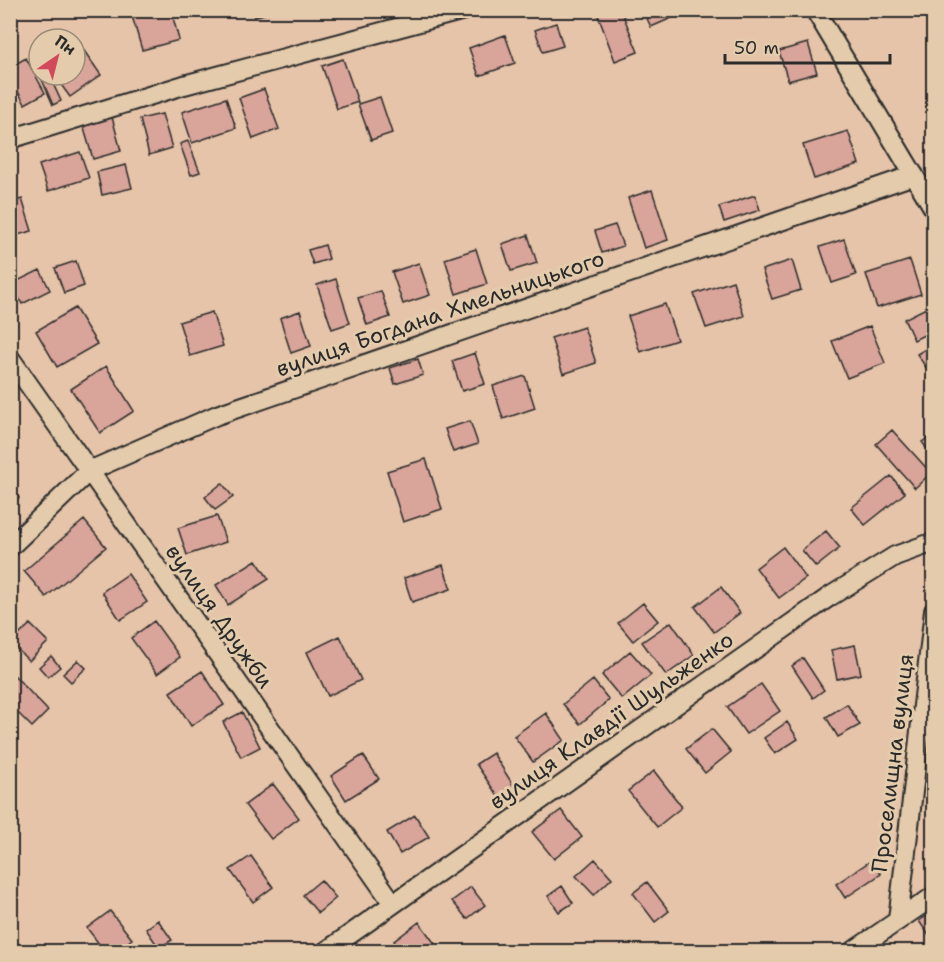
<svg xmlns="http://www.w3.org/2000/svg" width="944" height="962" font-family="'Shantell Sans',sans-serif">
<rect width="100%" height="100%" fill="#e6c4a9"/>
<filter id="ink" filterUnits="userSpaceOnUse"><feTurbulence type="fractalNoise" baseFrequency=".0167" numOctaves="2"/><feDisplacementMap in="SourceGraphic" scale="12" xChannelSelector="R" yChannelSelector="G"/><feConvolveMatrix kernelMatrix="1 2 1 2 8 2 1 2 1" color-interpolation-filters="sRGB"/></filter>
<g filter="url(#ink)">
<path fill="#d9a499" stroke="#2b2b2b" stroke-width="1.5" d="M 151,10 L 171,10 L 179,40 L 142,50 L 132,16 Z
M 252,10 L 271,10 L 271,12 L 254,17 Z
M 596,10 L 621,10 L 638,52 L 615,61 Z
M 643,10 L 671,10 L 674,17 L 651,27 Z
M 556,23 L 563,46 L 543,52 L 535,30 Z
M 505,35 L 515,63 L 479,76 L 469,48 Z
M 808,43 L 817,73 L 788,81 L 779,51 Z
M 80,45 L 101,75 L 70,97 L 54,75 L 75,75 L 75,48 Z
M 26,58 L 45,93 L 25,104 L 10,77 L 10,67 Z
M 343,59 L 358,102 L 337,109 L 322,66 Z
M 40,75 L 49,75 L 61,101 L 53,105 Z
M 264,89 L 279,129 L 253,139 L 239,98 Z
M 380,97 L 392,133 L 371,140 L 358,104 Z
M 226,98 L 236,128 L 192,143 L 182,112 Z
M 162,114 L 172,148 L 149,155 L 140,119 Z
M 112,117 L 121,151 L 93,159 L 83,125 Z
M 848,131 L 859,164 L 814,179 L 803,145 Z
M 188,141 L 200,172 L 191,175 L 180,144 Z
M 80,152 L 89,178 L 48,191 L 39,165 Z
M 126,165 L 132,188 L 102,195 L 97,172 Z
M 652,190 L 668,240 L 644,248 L 628,198 Z
M 755,195 L 760,210 L 724,222 L 719,207 Z
M 22,199 L 32,231 L 10,237 L 10,203 Z
M 615,225 L 623,246 L 602,253 L 595,231 Z
M 528,235 L 537,263 L 511,271 L 502,244 Z
M 844,239 L 856,275 L 832,283 L 820,247 Z
M 325,245 L 329,259 L 313,264 L 308,250 Z
M 476,249 L 487,284 L 456,294 L 445,259 Z
M 792,260 L 801,290 L 772,299 L 762,270 Z
M 910,260 L 921,294 L 877,308 L 866,274 Z
M 76,261 L 84,286 L 64,293 L 55,268 Z
M 419,263 L 430,295 L 403,304 L 392,272 Z
M 40,270 L 50,290 L 22,304 L 11,284 Z
M 336,279 L 350,323 L 332,329 L 317,285 Z
M 733,281 L 744,316 L 706,328 L 694,294 Z
M 381,291 L 390,317 L 367,325 L 358,298 Z
M 665,304 L 677,340 L 640,352 L 628,316 Z
M 934,304 L 934,330 L 914,340 L 904,319 Z
M 75,308 L 97,344 L 57,367 L 36,331 Z
M 300,311 L 311,346 L 291,353 L 280,318 Z
M 212,312 L 223,346 L 190,356 L 179,322 Z
M 870,326 L 885,363 L 847,378 L 832,341 Z
M 584,327 L 596,363 L 563,374 L 551,338 Z
M 934,344 L 934,377 L 933,378 L 917,354 Z
M 475,353 L 485,384 L 462,391 L 452,361 Z
M 418,359 L 423,375 L 395,384 L 390,368 Z
M 106,366 L 134,411 L 100,433 L 71,389 Z
M 525,376 L 535,408 L 503,419 L 493,386 Z
M 470,421 L 478,444 L 453,452 L 445,429 Z
M 892,430 L 931,473 L 915,488 L 876,444 Z
M 934,434 L 934,459 L 922,442 Z
M 426,459 L 442,509 L 403,522 L 387,471 Z
M 891,476 L 905,493 L 865,525 L 851,508 Z
M 222,483 L 233,497 L 215,510 L 205,497 Z
M 10,485 L 19,498 L 10,503 Z
M 217,516 L 226,542 L 187,555 L 178,528 Z
M 84,520 L 106,547 L 46,597 L 24,571 Z
M 826,531 L 840,548 L 816,567 L 802,550 Z
M 783,547 L 806,578 L 779,598 L 756,568 Z
M 256,560 L 269,579 L 228,605 L 216,585 Z
M 443,565 L 451,589 L 412,602 L 404,578 Z
M 128,574 L 147,602 L 120,620 L 102,592 Z
M 721,587 L 740,613 L 714,632 L 695,607 Z
M 643,603 L 658,621 L 633,641 L 618,623 Z
M 154,621 L 180,657 L 157,674 L 131,638 Z
M 671,622 L 694,655 L 666,675 L 642,642 Z
M 30,624 L 48,642 L 29,661 L 11,643 Z
M 340,636 L 361,680 L 328,696 L 307,652 Z
M 855,645 L 861,674 L 837,679 L 831,650 Z
M 630,651 L 651,675 L 622,699 L 602,675 Z
M 51,656 L 60,667 L 48,677 L 39,667 Z
M 803,658 L 824,690 L 813,698 L 792,666 Z
M 78,660 L 86,668 L 71,682 L 63,674 Z
M 202,671 L 224,705 L 191,726 L 170,692 Z
M 14,675 L 48,711 L 32,727 L 10,705 L 10,678 Z
M 593,680 L 609,700 L 580,724 L 563,704 Z
M 761,684 L 780,711 L 746,734 L 727,707 Z
M 847,704 L 860,725 L 838,737 L 826,717 Z
M 242,712 L 260,747 L 241,757 L 223,722 Z
M 546,713 L 564,740 L 533,762 L 514,736 Z
M 787,722 L 798,739 L 775,754 L 764,738 Z
M 712,729 L 731,752 L 705,773 L 686,749 Z
M 493,753 L 515,788 L 499,798 L 476,764 Z
M 363,755 L 379,779 L 346,800 L 331,776 Z
M 654,771 L 682,807 L 657,827 L 628,791 Z
M 273,784 L 299,818 L 271,839 L 245,805 Z
M 561,810 L 582,837 L 554,859 L 532,832 Z
M 415,815 L 429,837 L 400,854 L 387,832 Z
M 251,856 L 273,887 L 253,902 L 230,870 Z
M 595,859 L 612,878 L 594,895 L 576,876 Z
M 872,860 L 881,874 L 845,898 L 836,884 Z
M 321,880 L 336,898 L 318,913 L 303,895 Z
M 647,882 L 669,911 L 655,922 L 633,893 Z
M 562,886 L 573,903 L 559,912 L 548,896 Z
M 471,887 L 485,905 L 467,919 L 452,901 Z
M 110,911 L 132,939 L 116,952 L 105,952 L 87,928 Z
M 934,911 L 934,943 L 919,921 Z
M 158,920 L 172,940 L 159,948 L 146,929 Z
M 419,922 L 441,952 L 402,952 L 394,941 Z"/>
<g fill="none" stroke-linecap="round" stroke-linejoin="round">
<defs>
<path id="minor" d="M 815,10 L 934,209
M 10,139 L 184,85 L 464,10
M 10,358 L 392,902
M 10,547 L 89,471 L 217,415 L 914,175
M 898,920 L 934,611
M 325,952 L 829,597 L 895,556 L 934,542
M 852,952 L 934,896"/>
</defs>
<use href="#minor" stroke="#2b2b2b" stroke-width="22"/>
<use href="#minor" stroke="#e3cbab" stroke-width="18"/>
</g>
</g>
<g text-anchor="middle" stroke-width="6" stroke-linejoin="round" paint-order="stroke">
<g font-size="22" fill="#2b2b2b" stroke="#e3cbab">
<text transform="translate(440 313) rotate(-19)" y="8">вулиця Богдана Хмельницького</text>
<text transform="translate(220 616) rotate(55)" y="8">вулиця Дружби</text>
<text transform="translate(611 720) rotate(-35)" y="8">вулиця Клавдії Шульженко</text>
<text transform="translate(892 763) rotate(-83)" y="8">Проселищна вулиця</text>
</g>
</g>
<rect width="944" height="962" fill="none" stroke="#e3cbab" stroke-width="36"/>
<rect x="18" y="18" width="908" height="926" fill="none" stroke="#2b2b2b" stroke-width="2" filter="url(#ink)"/>
<g transform="translate(57 57) rotate(35)"><circle r="28" fill="#e3cbab" stroke="#998b78" stroke-width="1.5"/>
<path d="M0-4.5L10 22L0 15L-10 22Z" fill="#d1495b"/>
<text y="-9" font-size="16" font-weight="bold" text-anchor="middle" fill="#2b2b2b">Пн</text>
</g>
<path d="M725 54v9h165v-9" fill="none" stroke="#2b2b2b" stroke-width="3"/>
<text x="734" y="54" font-size="18" fill="#2b2b2b" stroke="#e3cbab" stroke-width="4.5" paint-order="stroke">50 m</text>
</svg>
